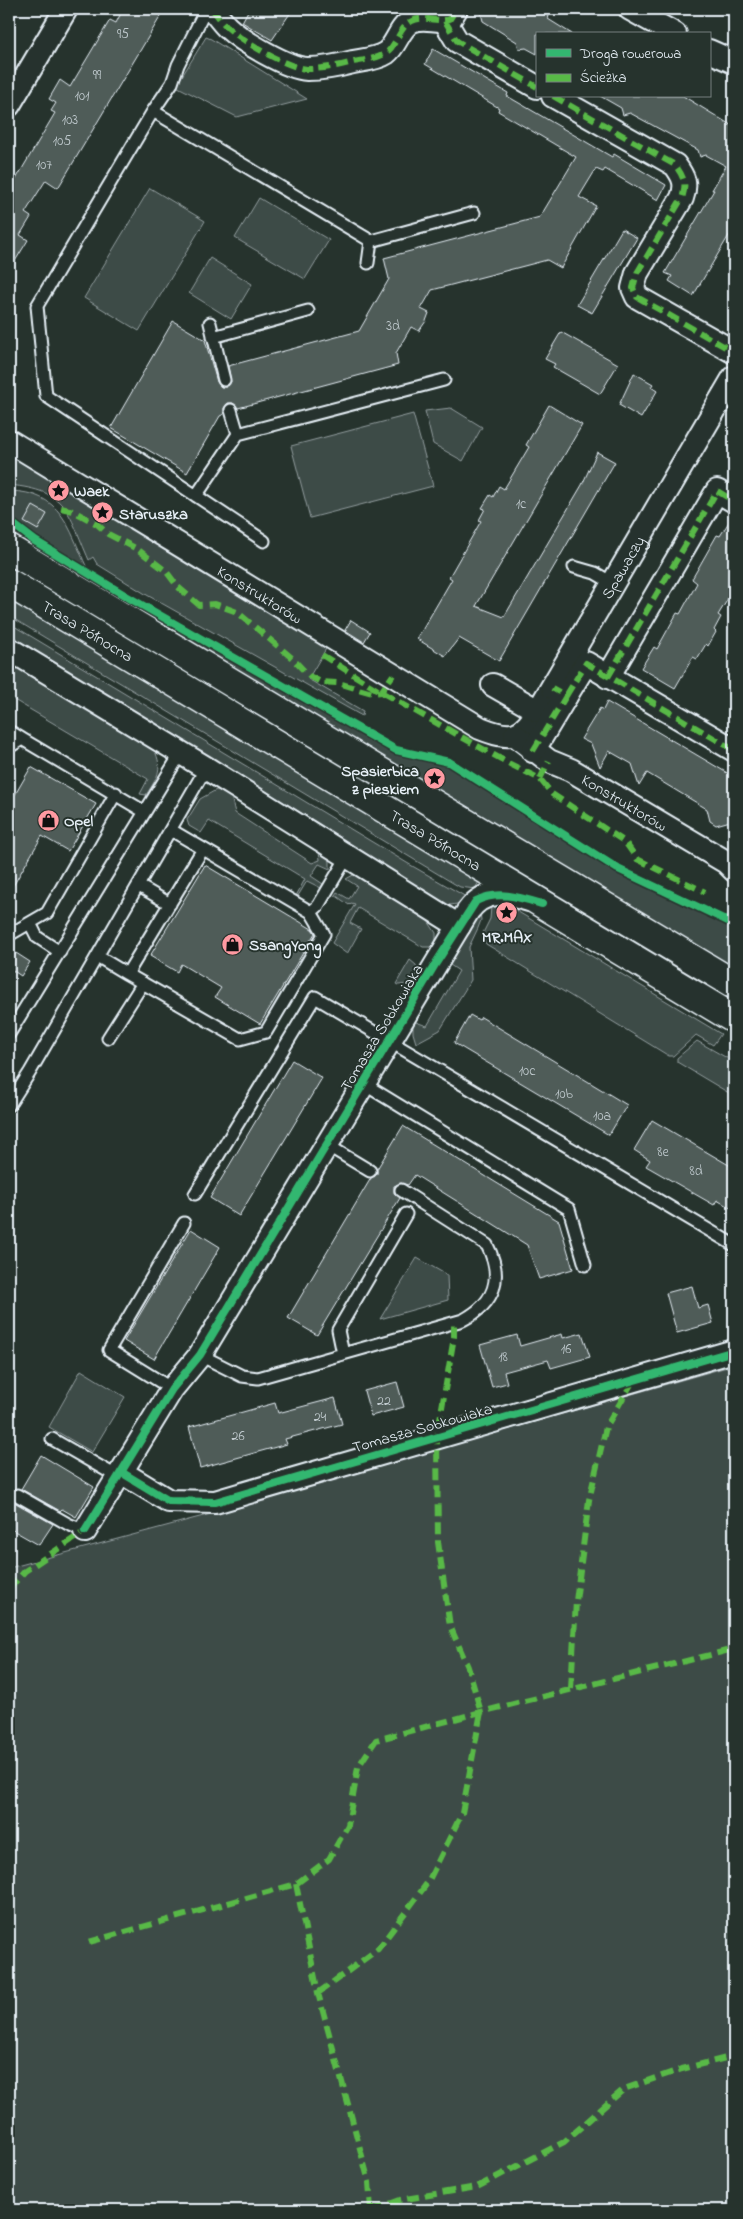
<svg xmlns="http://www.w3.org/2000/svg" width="743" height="2219" font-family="'Indie Flower',sans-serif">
<rect width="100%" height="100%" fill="#26332d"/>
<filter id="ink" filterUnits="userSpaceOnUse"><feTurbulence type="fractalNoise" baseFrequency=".02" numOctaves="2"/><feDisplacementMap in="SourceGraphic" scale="10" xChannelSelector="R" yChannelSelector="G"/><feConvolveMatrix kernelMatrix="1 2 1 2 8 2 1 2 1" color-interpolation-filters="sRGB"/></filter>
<g filter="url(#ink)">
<path fill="#3e4b47" stroke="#939ea0" d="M 206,37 L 211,39 L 307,99 L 237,117 L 176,86 Z
M 150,188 L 205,221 L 139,331 L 84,298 Z
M 259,198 L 329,240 L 305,279 L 235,238 Z
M 210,258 L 252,284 L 231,319 L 189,293 Z
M 451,408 L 482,427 L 463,461 L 433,444 L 425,411 Z
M 413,414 L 433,486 L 310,518 L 291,446 Z
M 9,452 L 327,647 L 308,679 L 363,711 L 362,716 L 147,595 L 97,564 L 93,557 L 89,560 C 67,510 68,491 9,485 Z
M 9,491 C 62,492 68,527 87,568 C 60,552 30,539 9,516 Z
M 9,525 L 29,542 L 142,610 L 170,624 L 396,754 L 454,767 L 462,774 L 623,875 L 734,928 L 734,972 L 9,537 Z
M 9,559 L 734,997 L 734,1006 L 9,571 Z
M 9,594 L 481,878 L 475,889 L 460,887 L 453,883 L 9,616 Z
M 9,623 L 407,863 L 468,898 L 457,904 L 443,906 L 385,866 L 318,823 L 9,635 Z
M 9,659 L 152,745 C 164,768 159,775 146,795 L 140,794 L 148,779 L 9,697 Z
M 216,790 L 230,792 L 235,813 L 312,863 L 320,860 L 319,851 L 330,858 L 330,869 L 319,864 L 311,876 L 323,884 L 321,888 L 307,881 L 298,896 L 296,896 L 305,879 L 209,821 L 201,833 L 189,826 L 187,820 L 200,799 Z
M 355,874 L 424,915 L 436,933 L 436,943 L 431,947 L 423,947 L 358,908 L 350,923 L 361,929 L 347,954 L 332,943 L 355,904 L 351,903 L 349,905 L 335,895 L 337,892 L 349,899 L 357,886 L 346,879 Z
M 499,906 L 515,910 L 721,1034 L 713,1045 L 696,1035 L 673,1056 L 669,1056 L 486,944 L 482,935 L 490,919 L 491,907 Z
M 480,911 L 481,920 L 478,928 L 469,947 L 471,980 L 440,1030 L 416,1043 L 413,1033 L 413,1021 L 427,1026 L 459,971 L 450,965 L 447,960 Z
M 410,960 L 416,965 L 418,974 L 411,984 L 398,985 L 396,984 Z
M 697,1041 L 734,1062 L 734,1096 L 677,1062 L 677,1058 Z
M 417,1258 L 447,1275 L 448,1300 L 380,1319 Z
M 734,1365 L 734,2210 L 9,2210 L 9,1568 L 211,1514 Z
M 81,1370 L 125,1397 L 92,1452 L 49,1427 Z"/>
<path fill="#505c59" stroke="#e8f1f8" d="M 123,9 L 165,9 L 58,188 L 46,180 L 25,213 L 31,217 L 20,235 L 28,240 L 9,271 L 9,191 L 55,113 L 51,111 L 56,103 L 49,99 L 60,80 L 70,87 L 110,20 L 116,23 Z
M 249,9 L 293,9 L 272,40 L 242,22 Z
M 480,9 L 536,9 L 549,16 L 548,19 L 572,34 L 537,34 L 537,54 L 526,48 L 519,49 L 517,42 L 483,21 Z
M 433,49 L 508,93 L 507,96 L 612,157 L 614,154 L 666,185 L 658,200 L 605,169 L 603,172 L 596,169 L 579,197 L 596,206 L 561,268 L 547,260 L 432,290 L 421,309 L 429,313 L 426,321 L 419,331 L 411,327 L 396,353 L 398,365 L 238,408 L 233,403 L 228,403 L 224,408 L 224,414 L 220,416 L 187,473 L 111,428 L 173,321 L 205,340 L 217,382 L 221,387 L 226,387 L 231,382 L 228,366 L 359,331 L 389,279 L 384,258 L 540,217 L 576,157 L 498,111 L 499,108 L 425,64 Z
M 600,96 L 683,96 L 734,127 L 734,227 L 693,296 L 669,281 L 672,276 L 665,273 L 714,190 L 712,190 L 726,166 L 706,155 L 700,157 L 698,150 L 630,113 L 623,115 L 621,108 Z
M 622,229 L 637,238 L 592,313 L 577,305 Z
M 561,332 L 618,364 L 600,394 L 553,367 L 555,364 L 545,359 Z
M 634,373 L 653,384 L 651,387 L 657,391 L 641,418 L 619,405 Z
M 549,405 L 582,425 L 476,606 L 504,617 L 582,485 L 597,452 L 615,462 L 499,661 L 459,638 L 445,656 L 417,639 L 452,579 L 449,577 L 481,521 L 479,520 L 485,509 L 482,508 L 490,495 L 493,497 L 499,486 L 504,489 L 529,447 L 526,445 Z
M 33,506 L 47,514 L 38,530 L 24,522 Z
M 734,514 L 734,582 L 728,592 L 731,594 L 718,615 L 721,617 L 714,630 L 716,632 L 708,646 L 706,644 L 697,659 L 693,657 L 675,688 L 641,668 L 654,647 L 657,649 L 677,613 L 680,614 L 697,583 L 692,579 L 717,535 L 720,536 Z
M 351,620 L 370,632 L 364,642 L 345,630 Z
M 607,702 L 734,777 L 734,820 L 716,825 L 710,821 L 707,809 L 647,773 L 639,786 L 632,764 L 609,751 L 600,767 L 591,744 L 581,739 L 600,708 L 603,710 Z
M 31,767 L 96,804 L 68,851 L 42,836 L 9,893 L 9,805 Z
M 205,865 L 312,929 L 315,933 L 260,1024 L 215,997 L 221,988 L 181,964 L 177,972 L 150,956 Z
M 16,953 L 30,962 L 21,976 L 9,968 L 9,964 Z
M 470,1015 L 479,1020 L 481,1017 L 627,1105 L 609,1135 L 454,1043 Z
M 292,1060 L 322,1078 L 239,1216 L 210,1198 Z
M 652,1120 L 734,1168 L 734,1210 L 717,1200 L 714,1205 L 646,1166 L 650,1160 L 634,1150 Z
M 403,1126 L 559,1221 L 573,1269 L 539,1279 L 527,1245 L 415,1175 L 408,1185 L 401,1183 L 394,1186 L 394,1193 L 400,1198 L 317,1335 L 288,1318 L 371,1178 L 377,1174 L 377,1169 Z
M 191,1229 L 220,1247 L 154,1359 L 124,1341 Z
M 692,1286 L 698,1308 L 708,1305 L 713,1323 L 677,1333 L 666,1293 Z
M 582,1333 L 590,1357 L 551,1368 L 548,1360 L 504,1372 L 507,1383 L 492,1387 L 480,1345 L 517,1335 L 520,1346 L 562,1334 L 563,1338 Z
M 397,1382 L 404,1407 L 371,1416 L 364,1391 Z
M 335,1398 L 342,1424 L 285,1439 L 287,1444 L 200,1468 L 189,1427 L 275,1403 L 278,1413 Z
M 41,1455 L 94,1487 L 76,1517 L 62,1509 L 60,1511 L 21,1489 Z
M 14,1502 L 53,1524 L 39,1545 L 9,1528 L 9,1510 Z"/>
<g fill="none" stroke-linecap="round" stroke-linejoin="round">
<defs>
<path id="lane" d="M 206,9 L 178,65 L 172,83 L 153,111 L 37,306 L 46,396 L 264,541
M 153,111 L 371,241 L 474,213
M 368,263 L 371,241
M 210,323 L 224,380
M 213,337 L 308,311
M 231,410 L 238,434
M 196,496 L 238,434 L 444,380
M 574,567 L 595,573 L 614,584
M 9,731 L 22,739
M 9,747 L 22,739 L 145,812
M 171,830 L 311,912 L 318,906 L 347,857
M 139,886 L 170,904
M 30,923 L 37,937 L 60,952
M 9,935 L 47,913 L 116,793
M 97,956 L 127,974 L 203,849
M 127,974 L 240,1039 L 266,1032 L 324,934 L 311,912
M 9,1034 L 181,753
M 108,1038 L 143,983
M 364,1084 L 569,1209 L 585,1265
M 9,1105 L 30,1072 L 206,768
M 327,1145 L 370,1171
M 195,1194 L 315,997 L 734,1245
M 343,1354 L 338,1330 L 406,1214
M 200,1355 L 242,1376 L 258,1378 L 463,1320 C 495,1303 504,1278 487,1245 L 401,1190
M 172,1389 L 109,1350 L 184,1223
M 52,1439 L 118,1477
M 17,1495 L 68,1524 L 85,1531"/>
<g id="street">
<path d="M 212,9 C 217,15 221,21 227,27 C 242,41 287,68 307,69 C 323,69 338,66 353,62 C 363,60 377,59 386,53 C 397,45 399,27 412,21 C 424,15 438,23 450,19 L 456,9"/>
<path d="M 630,9 L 675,34"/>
<path d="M 445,21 L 457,41 L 537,87"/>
<path d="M 709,51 L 734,62"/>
<path d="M 553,96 L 675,165 C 684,177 687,184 682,198 L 637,273 L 633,288 L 637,297 L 734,352"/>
<path d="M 9,105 L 66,9"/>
<path id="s1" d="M 9,441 L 480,728 C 510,740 522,739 538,711"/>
<path d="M 9,649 L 206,768 L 459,926"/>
<path d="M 608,677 L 717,491 L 734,501"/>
<path id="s2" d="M 493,685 L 538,711 L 734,377"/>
<path d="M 566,696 L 586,663 L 734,750"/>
<path id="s3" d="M 515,735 L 549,761 L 571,770 L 726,862 L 734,870"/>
<path d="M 533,751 L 566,696 L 553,688"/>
<path d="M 121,1472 L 169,1501 L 215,1502 L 734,1351"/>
<path d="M 85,1531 L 172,1389 L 200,1355 L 468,911 C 485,888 505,893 529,900"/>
</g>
<g id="primary">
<path d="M 9,549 L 734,984"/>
<path id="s4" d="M 9,583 L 734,1019"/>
</g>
</defs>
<use href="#lane" stroke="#e8f1f8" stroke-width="15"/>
<use href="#street" stroke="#e8f1f8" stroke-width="26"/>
<use href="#primary" stroke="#e8f1f8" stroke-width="31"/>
<use href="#lane" stroke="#26332d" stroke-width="11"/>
<use href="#street" stroke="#26332d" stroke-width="22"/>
<use href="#primary" stroke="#26332d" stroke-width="28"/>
<path stroke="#58b947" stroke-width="6" stroke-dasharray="12 6" stroke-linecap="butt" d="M 212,9 C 217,15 221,21 227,27 C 242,41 287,68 307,69 C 323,69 338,66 353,62 C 363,60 377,59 386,53 C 397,45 399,27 412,21 C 424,15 438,23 450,19 L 456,9
M 445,21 L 457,41 L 537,87
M 553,96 L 675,165 C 684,177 687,184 682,198 L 637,273 L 633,288 L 637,297 L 734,352
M 61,508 L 73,511 L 97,524 L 108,534 L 137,549 L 166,571 L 178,587 L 199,605 L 215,604 L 237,612 L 292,658 L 309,676 L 321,682 L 338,683 L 372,693 L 381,692 L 393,675
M 322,655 L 381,692 L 510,764 L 540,779 L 552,794 L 625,842 L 637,859 L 705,892
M 608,677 L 717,491 L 734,501
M 566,696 L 586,663 L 734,750
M 533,751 L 566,696 L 552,688
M 540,779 L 549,761
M 9,1589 L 25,1571 L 85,1531
M 571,1689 L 576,1601 L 589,1500 L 606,1427 L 633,1381
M 296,1884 L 318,1993 L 369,2182 L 371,2210
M 89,1942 L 296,1884 L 329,1859 L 348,1825 L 358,1767 L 376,1740 L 481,1712 L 734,1649
M 318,1993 L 378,1949 L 428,1882 L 462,1813 L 481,1712 L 468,1667 L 450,1626 L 438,1542 L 437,1437 L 454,1337 L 454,1322
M 373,2210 L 400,2200 L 477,2187 L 564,2142 L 624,2089 L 682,2069 L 734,2056"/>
<defs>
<path id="cycleway" d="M 9,521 L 35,541 L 126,596 L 396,750 L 449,762 L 618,869 L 734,924
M 121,1472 L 169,1501 L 215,1502 L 734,1351
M 85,1531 L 172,1389 L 200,1355 L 436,963 L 476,901 C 498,890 519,897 542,904"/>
</defs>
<use href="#cycleway" stroke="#26332d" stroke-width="11"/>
<use href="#cycleway" stroke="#33b770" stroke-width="8"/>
</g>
</g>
<defs>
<symbol id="sight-disc" viewBox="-11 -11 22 22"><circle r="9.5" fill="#ff9aa2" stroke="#26332d"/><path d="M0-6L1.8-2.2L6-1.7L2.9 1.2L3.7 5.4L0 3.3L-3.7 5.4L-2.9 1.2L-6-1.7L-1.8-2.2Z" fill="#111"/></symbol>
<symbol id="shop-disc" viewBox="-11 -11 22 22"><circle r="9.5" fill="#ff9aa2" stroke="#26332d"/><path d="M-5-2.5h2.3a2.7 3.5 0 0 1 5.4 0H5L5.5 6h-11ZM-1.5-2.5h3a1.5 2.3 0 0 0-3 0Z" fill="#111"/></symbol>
</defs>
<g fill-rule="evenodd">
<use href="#sight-disc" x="46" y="478" width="25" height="25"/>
<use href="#sight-disc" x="90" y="500" width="25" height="25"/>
<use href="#sight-disc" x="422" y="766" width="25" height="25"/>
<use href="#shop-disc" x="36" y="808" width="25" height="25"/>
<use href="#sight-disc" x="494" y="900" width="25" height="25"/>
<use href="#shop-disc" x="220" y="932" width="25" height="25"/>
</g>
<g text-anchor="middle" stroke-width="4" stroke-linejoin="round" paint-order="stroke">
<g font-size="14" fill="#c2ccd0">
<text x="123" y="38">95</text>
<text x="97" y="79">99</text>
<text x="82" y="100">101</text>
<text x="70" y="124">103</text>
<text x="62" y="145">105</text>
<text x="44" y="169">107</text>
<text x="393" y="330">3d</text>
<text x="521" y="508">1c</text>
<text x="527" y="1075">10c</text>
<text x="564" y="1098">10b</text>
<text x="602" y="1120">10a</text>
<text x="663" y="1156">8e</text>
<text x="696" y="1175">8d</text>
<text x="566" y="1353">16</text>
<text x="503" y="1361">18</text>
<text x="384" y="1405">22</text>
<text x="320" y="1421">24</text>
<text x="238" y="1440">26</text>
</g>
<g font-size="16" font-weight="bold" fill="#e8f1f8" stroke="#26332d" text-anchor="start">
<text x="74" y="496">Waek</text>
<text x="119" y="519">Staruszka</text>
<text x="419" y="776" text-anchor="end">Spasierbica<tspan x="419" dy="18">z pieskiem</tspan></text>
<text x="64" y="826">Opel</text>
<text x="507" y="942" text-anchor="middle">MR.MAX</text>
<text x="249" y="950">SsangYong</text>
</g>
<g font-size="16" fill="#e8f1f8" stroke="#26332d">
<text dy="6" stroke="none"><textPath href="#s2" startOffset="219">Spawaczy</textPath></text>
<text dy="6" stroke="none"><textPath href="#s1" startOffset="294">Konstruktorów</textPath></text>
<text dy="6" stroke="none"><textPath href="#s4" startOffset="92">Trasa Północna</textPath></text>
<text dy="6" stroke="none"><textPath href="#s3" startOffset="129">Konstruktorów</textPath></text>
<text dy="6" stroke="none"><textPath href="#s4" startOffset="498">Trasa Północna</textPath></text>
<text transform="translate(381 1027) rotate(-59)" y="6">Tomasza Sobkowiaka</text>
<text transform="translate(422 1427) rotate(-16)" y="6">Tomasza Sobkowiaka</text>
</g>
</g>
<rect width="743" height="2219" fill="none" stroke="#26332d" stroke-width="30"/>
<rect x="15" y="15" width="713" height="2189" fill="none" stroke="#e8f1f8" stroke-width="2" filter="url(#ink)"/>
<rect x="536" y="32" width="175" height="65" fill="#26332d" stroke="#747f7e"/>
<rect x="546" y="49" width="25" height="8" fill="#33b770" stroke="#747f7e"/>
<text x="580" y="58" font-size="15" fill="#e8f1f8">Droga rowerowa</text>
<rect x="546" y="74" width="25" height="8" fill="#58b947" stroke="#747f7e"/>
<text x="580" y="82" font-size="15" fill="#e8f1f8">Ścieżka</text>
</svg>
